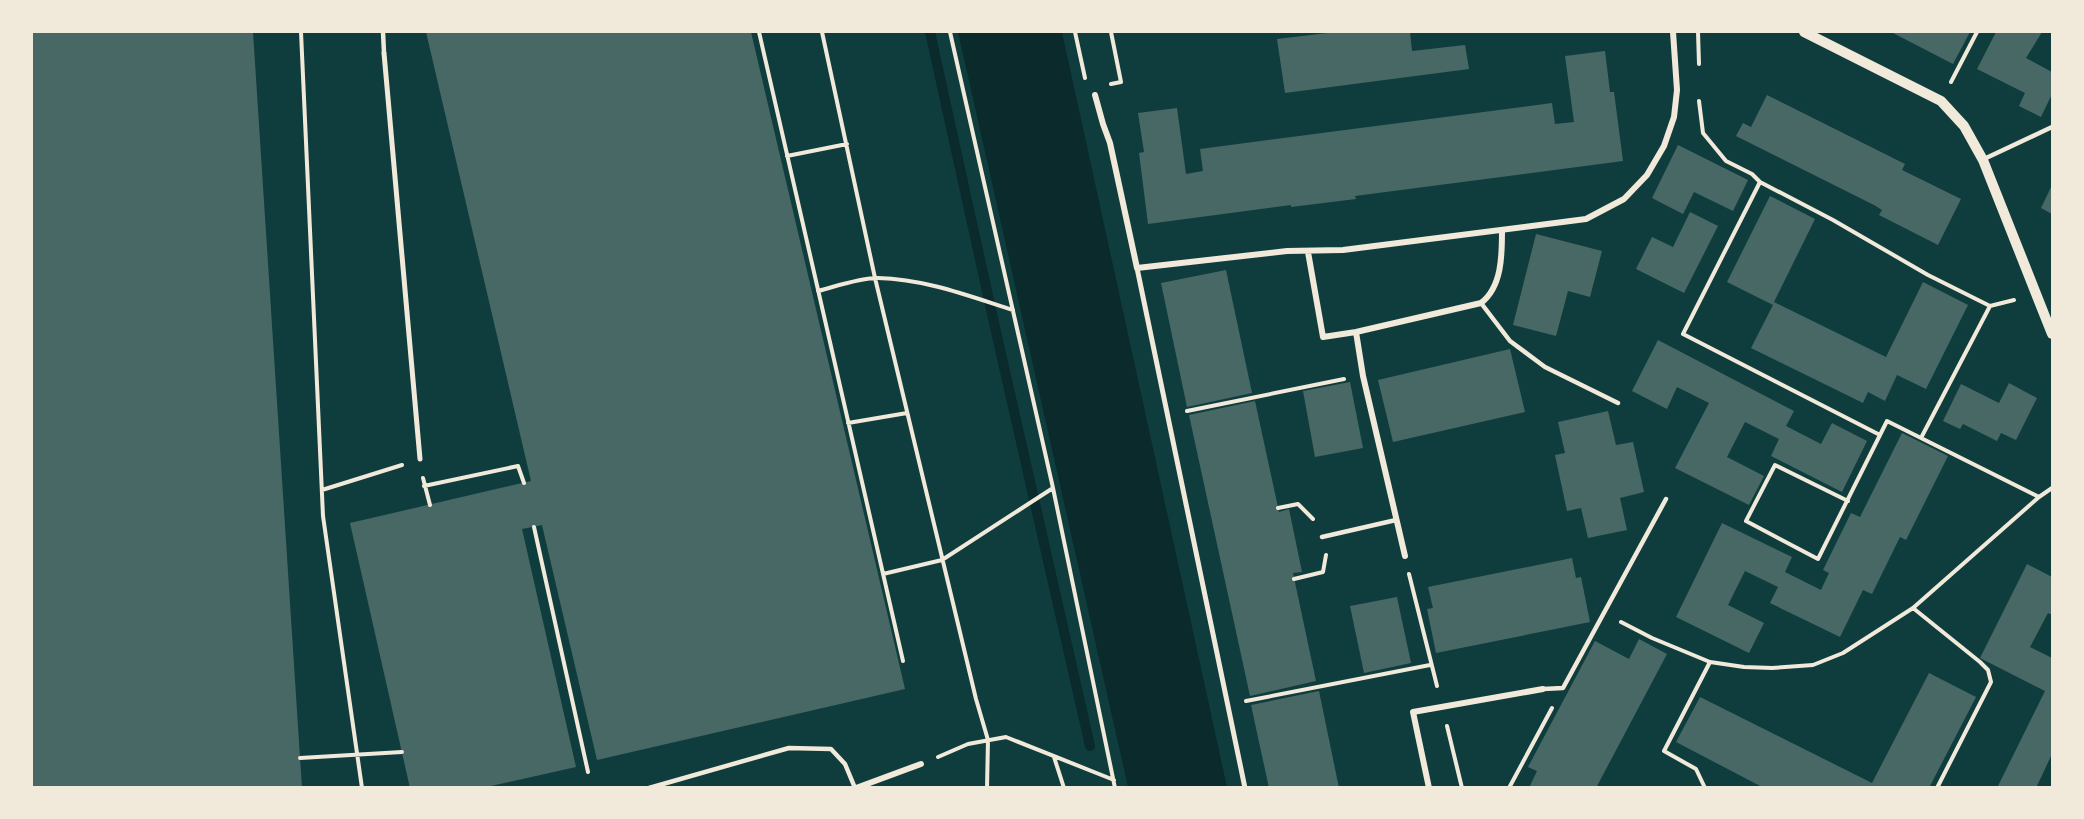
<svg xmlns="http://www.w3.org/2000/svg" width="2084" height="819" font-family="'Alegreya Sans',sans-serif">
<rect width="100%" height="100%" fill="#0f3d3e"/>
<path fill="#0a2a2b" d="M 958,32 L 1062,32 L 1227,787 L 1128,787 Z"/>
<g fill="none" stroke-linecap="round" stroke-linejoin="round">
<path stroke="#0a2a2b" stroke-width="10" d="M 930,32 L 992,314 L 1090,746"/>
</g>
<path fill="#486865" d="M 32,32 L 253,32 L 302,788 L 32,788 Z
M 426,32 L 751,32 L 905,689 L 597,760 L 542,525 L 522,529 L 576,767 L 482,788 L 410,788 L 350,523 L 531,481 Z
M 1336,32 L 1410,32 L 1412,51 L 1465,45 L 1469,69 L 1285,93 L 1277,39 Z
M 1891,32 L 1970,32 L 1953,64 Z
M 1996,32 L 2042,32 L 2026,58 L 2052,72 L 2052,94 L 2041,117 L 2019,106 L 2025,93 L 1977,69 Z
M 1605,51 L 1610,92 L 1614,92 L 1623,161 L 1355,196 L 1356,199 L 1291,207 L 1291,205 L 1148,224 L 1139,153 L 1144,152 L 1138,113 L 1177,108 L 1186,174 L 1203,171 L 1200,149 L 1552,103 L 1555,124 L 1574,122 L 1565,56 Z
M 1767,95 L 1905,164 L 1902,170 L 1961,199 L 1938,245 L 1879,215 L 1882,210 L 1874,205 L 1736,136 L 1743,123 L 1751,127 Z
M 1678,145 L 1748,180 L 1733,211 L 1694,192 L 1683,214 L 1652,198 Z
M 2052,185 L 2052,214 L 2041,208 Z
M 1770,196 L 1815,219 L 1774,302 L 1886,357 L 1923,282 L 1968,305 L 1926,389 L 1897,375 L 1885,401 L 1868,392 L 1863,403 L 1751,348 L 1773,305 L 1727,282 Z
M 1690,212 L 1718,226 L 1684,293 L 1636,269 L 1652,237 L 1673,247 Z
M 1536,234 L 1602,251 L 1590,297 L 1568,291 L 1556,336 L 1513,325 Z
M 1226,270 L 1252,393 L 1187,407 L 1161,283 Z
M 1658,340 L 1794,411 L 1786,426 L 1821,444 L 1832,423 L 1867,441 L 1842,492 L 1771,456 L 1779,439 L 1745,422 L 1727,457 L 1764,476 L 1749,505 L 1675,468 L 1709,403 L 1677,387 L 1667,409 L 1632,391 Z
M 1510,349 L 1525,412 L 1393,442 L 1378,380 Z
M 1350,382 L 1363,448 L 1315,457 L 1303,391 Z
M 2009,383 L 2037,398 L 2016,440 L 2001,433 L 1997,441 L 1963,424 L 1960,429 L 1943,421 L 1961,384 L 1999,403 Z
M 1255,401 L 1279,512 L 1289,509 L 1302,572 L 1293,573 L 1316,681 L 1250,696 L 1189,415 Z
M 1608,411 L 1616,445 L 1633,442 L 1644,492 L 1620,498 L 1627,530 L 1588,538 L 1581,508 L 1567,511 L 1555,455 L 1565,453 L 1558,422 Z
M 1902,433 L 1948,456 L 1906,540 L 1900,537 L 1872,594 L 1863,590 L 1840,637 L 1770,603 L 1778,587 L 1745,571 L 1728,605 L 1764,623 L 1749,653 L 1676,617 L 1722,523 L 1792,557 L 1785,572 L 1821,590 L 1829,573 L 1823,570 L 1851,513 L 1860,517 Z
M 1572,558 L 1576,578 L 1581,577 L 1590,622 L 1436,653 L 1427,609 L 1433,608 L 1428,587 Z
M 2027,564 L 2052,577 L 2052,615 L 2048,613 L 2030,647 L 2052,658 L 2052,754 L 2036,788 L 1997,788 L 2045,691 L 1980,658 Z
M 1397,597 L 1411,663 L 1364,673 L 1350,606 Z
M 1639,639 L 1667,654 L 1596,788 L 1529,788 L 1537,771 L 1528,767 L 1595,641 L 1629,659 Z
M 1929,673 L 1976,697 L 1929,788 L 1764,788 L 1676,742 L 1700,697 L 1872,783 Z
M 1319,691 L 1339,788 L 1269,788 L 1251,705 Z"/>
<g fill="none" stroke-linecap="round" stroke-linejoin="round">
<path stroke="#f1e9da" stroke-width="4" d="M 301,32 L 323,516 L 362,788
M 759,32 L 903,661
M 822,32 L 875,278 L 976,699 L 988,740 L 987,788
M 950,32 L 1053,488 L 1115,788
M 1075,32 L 1085,78
M 1111,32 L 1121,82 L 1111,84
M 1698,32 L 1699,64
M 1951,82 L 1977,32
M 1699,101 L 1703,133 L 1726,161 L 1752,174 L 1760,182 L 1833,220 L 1928,275 L 1990,306 L 2014,300
M 787,156 L 847,144
M 1760,182 L 1683,334 L 1880,435 L 1887,421 L 2039,497
M 818,291 C 837,286 859,278 878,278 C 925,279 969,296 1013,310
M 1187,411 L 1344,379
M 848,423 L 907,413
M 1921,438 L 1990,306
M 423,478 L 430,505
M 424,486 L 518,466 L 524,483
M 322,490 L 402,465
M 1848,501 L 1775,465 L 1746,521 L 1818,559 L 1880,435
M 1278,508 L 1298,504 L 1313,519
M 534,527 L 588,772
M 883,574 L 942,560 L 1053,488
M 1409,574 L 1437,686
M 1294,579 L 1323,572 L 1326,555
M 1913,608 L 1980,662 L 1988,670 L 1991,682 L 1937,788
M 1621,622 L 1652,638 L 1710,662 L 1744,667 L 1772,668 L 1813,665 L 1843,653 L 1913,608 L 2039,497 L 2052,488
M 1246,701 L 1430,665
M 1447,726 L 1462,788
M 938,757 L 968,744 L 1006,737 L 1114,780
M 1054,757 L 1064,788
M 300,758 L 402,752
M 1509,788 L 1552,708
M 1705,788 L 1696,769 L 1664,751 L 1710,662"/>
<path stroke="#f1e9da" stroke-width="4.5" d="M 383,32 L 384,53
M 1984,159 L 2052,127
M 1481,303 L 1510,341 L 1545,367 L 1618,403
M 1322,537 L 1396,520
M 1543,689 L 1563,688 L 1666,499
M 649,788 L 789,748 L 831,749 L 845,764 L 855,788"/>
<path stroke="#f1e9da" stroke-width="5" d="M 384,53 L 420,459
M 1137,268 L 1245,788"/>
<path stroke="#f1e9da" stroke-width="6" d="M 1095,95 L 1103,124 L 1110,143 L 1137,268 L 1287,251 L 1343,250 L 1586,219 L 1624,199 L 1647,175 L 1664,146 L 1674,117 L 1677,90 L 1673,32
M 1308,252 L 1323,337 L 1356,332 L 1481,303 C 1502,287 1502,255 1502,231
M 1356,332 L 1363,376 L 1405,556
M 856,788 L 921,764
M 1429,788 L 1413,712 L 1543,689"/>
<path stroke="#f1e9da" stroke-width="10" d="M 1804,32 L 1941,101 L 1964,126 L 1983,160 L 2052,334"/>
</g>
<rect width="2084" height="819" fill="none" stroke="#f1e9da" stroke-width="66"/>
</svg>
